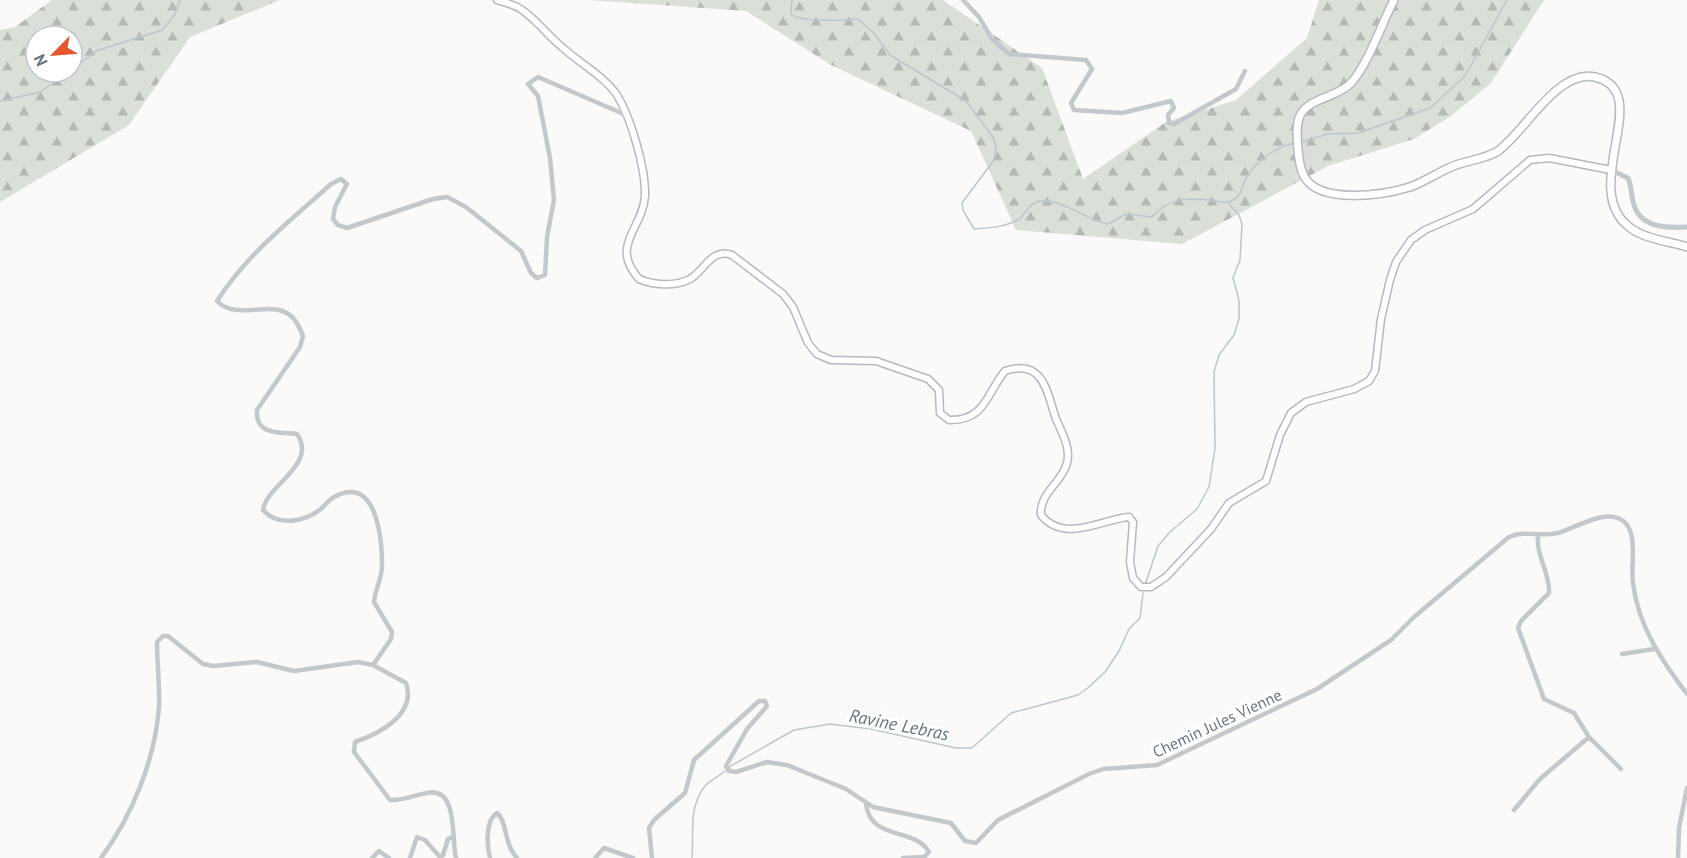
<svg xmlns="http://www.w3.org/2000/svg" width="1687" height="858" font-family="'PT Sans',sans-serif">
<defs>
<pattern id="forest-firs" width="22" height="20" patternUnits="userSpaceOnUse" patternTransform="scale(1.5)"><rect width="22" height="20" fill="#dadfd7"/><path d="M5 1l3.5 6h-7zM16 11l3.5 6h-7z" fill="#b4b9b4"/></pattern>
</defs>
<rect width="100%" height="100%" fill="#fafaf8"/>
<path fill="url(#forest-firs)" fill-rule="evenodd" d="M 52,0 L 280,0 L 190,37 L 129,125 L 0,202 L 0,30 L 15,27 ZM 36,36 L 72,36 L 72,72 L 36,72 Z
M 590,0 L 943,0 L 1042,68 L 1083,179 L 1166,122 L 1236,100 L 1307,38 L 1319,0 L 1544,0 L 1491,83 L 1451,116 L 1414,139 L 1328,166 L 1182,244 L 1016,230 L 971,131 L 831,65 L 746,11 Z"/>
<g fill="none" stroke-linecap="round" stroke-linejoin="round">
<path stroke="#bbc7cb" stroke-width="1.5" d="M 792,0 L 791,14 C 803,23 842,20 858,19 L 873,32 L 890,55 L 966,101 L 993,137 L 996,148 L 994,160 L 962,203 L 963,210 L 974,229 C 990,228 1005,227 1019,219 C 1026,214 1028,205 1036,202 C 1060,196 1085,220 1108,224 L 1126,214 L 1152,217 C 1168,198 1188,198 1211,200 C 1219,201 1225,205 1233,200 C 1241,196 1242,187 1245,180 C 1254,162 1276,146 1296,143
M 72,70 L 96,51 L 162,30 L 174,16 L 180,0
M 0,101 L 40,92 L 70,72
M 1301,142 L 1328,134 L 1358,133 L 1430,108 L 1465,76 L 1507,0
M 1145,585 L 1158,546 L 1170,532 L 1197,509 L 1209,487 L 1215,448 L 1214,372 L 1219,355 L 1234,335 L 1239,319 L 1239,300 L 1233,278 L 1240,260 L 1242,224 L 1239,215 L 1229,204
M 729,767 L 794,730 L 830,724 L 871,729 L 956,748 L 972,748 L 1011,713 L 1078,695 L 1089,687 L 1105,672 L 1119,651 L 1129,629 L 1140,618 L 1143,593
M 692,858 C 694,834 688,807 705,786 C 710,781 719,776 725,771"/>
<defs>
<path id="secondary" d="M 497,0 C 505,3 514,4 522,10 C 537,20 548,36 562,47 C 579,63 604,76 617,95 C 631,118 646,169 645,196 C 643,229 609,245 639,279 C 653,285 675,287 690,279 C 704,271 712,247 732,255 L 783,294 L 793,307 L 808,343 L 817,354 L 831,360 L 876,361 L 928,379 L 939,390 L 940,413 L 949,420 C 986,421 987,392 1005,371 C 1044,358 1047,393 1056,419 C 1062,433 1071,448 1067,463 C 1062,483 1039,493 1041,515 C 1064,544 1102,519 1129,517 L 1133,522 L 1130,562 L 1133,578 L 1141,587 L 1151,587 L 1166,577 L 1211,529 L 1229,503 L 1266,481 L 1280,435 L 1291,413 L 1306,402 L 1354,389 L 1369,381 L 1375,371 L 1381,319 L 1390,280 L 1396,262 L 1411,240 L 1425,230 L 1473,209 L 1530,160 L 1549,158 L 1611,170"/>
<path id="primary" d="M 1394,0 C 1382,23 1367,67 1350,84 C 1336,98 1306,98 1299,118 C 1295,129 1298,166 1304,176 C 1319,205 1384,195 1410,187 C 1424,182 1437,173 1451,167 C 1466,160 1484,160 1498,151 C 1525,132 1557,69 1595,77 C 1656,91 1579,186 1628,226 C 1643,239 1668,241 1687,247"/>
</defs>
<use href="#secondary" stroke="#b3babf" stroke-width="9"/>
<use href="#primary" stroke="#b5babe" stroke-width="10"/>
<path stroke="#c3c8cc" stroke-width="4.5" d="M 963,0 L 979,17 L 992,39 L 1009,54 L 1086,60 L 1092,69 L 1071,103 L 1074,110 L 1122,113 L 1171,101 L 1174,108 L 1168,115 L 1169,123 L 1174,124 L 1236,89 L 1245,71
M 1538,536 C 1536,556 1550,573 1549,593 L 1521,621 L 1518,628 L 1544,699 L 1574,713 L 1589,737 L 1621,769
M 1622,654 L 1654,649
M 373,665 L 391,639 L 392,632 L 374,602 C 375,590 382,578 382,566 C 382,540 377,473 334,497 C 329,500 325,505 321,509 C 304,522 278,527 263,510 C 267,484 318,465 297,434 C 278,432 255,435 257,410 L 300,347 L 303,336 C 301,331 298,324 294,319 C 274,296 238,323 217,301 C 247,254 290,221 331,184 L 341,179 L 347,184 L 335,207 L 333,219 L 338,225 L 347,228 L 433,199 L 447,197 L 466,207 L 521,251 L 531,273 L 537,278 L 545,275 L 547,237 L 554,200 L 550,158 L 538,96 L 528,84 L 538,77 L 626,115
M 866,804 C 870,841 915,827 929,852 L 924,857 L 903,858
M 1514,810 L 1540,779 L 1589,737
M 101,858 C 132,816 155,760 159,707 C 160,686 157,664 157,642 L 163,636 L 168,636 L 203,664 L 213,666 L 257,662 L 294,671 L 358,662 L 373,665 L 406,683 C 417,715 378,734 355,742 L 354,752 L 390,800 C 402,801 415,795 427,793 C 459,786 451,840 456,858
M 372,858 L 379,851 L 389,858
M 410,858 L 417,837 L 425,840 L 440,857 L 443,855 L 448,839 L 454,836
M 490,858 C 487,846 485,820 497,813 C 507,820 504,845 517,858
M 595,858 L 604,848 L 633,858
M 652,858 L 649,828 L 654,820 L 685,793 L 694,760 L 759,701 L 765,701 L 767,706 L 747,729 L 726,766 L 729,771 L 736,772 L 767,762 L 787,765 L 846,789 L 873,807 L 951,823 L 965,841 L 976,843 L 998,820 L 1089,774 L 1103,769 L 1157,765 L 1317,689 L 1391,640 L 1414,617 L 1509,537 C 1525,530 1540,537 1558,533 C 1575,528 1603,510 1620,519 C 1640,528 1630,566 1633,583 C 1638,626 1662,661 1687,694
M 1678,858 L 1679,828 L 1687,788"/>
<path stroke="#c3c8cc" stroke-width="5" d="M 1611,170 L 1628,178 C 1632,187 1631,196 1634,205 C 1641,228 1667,228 1687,227"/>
<use href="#secondary" stroke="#fff" stroke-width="6"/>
<use href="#primary" stroke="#fff" stroke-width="7"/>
</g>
<g text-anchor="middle" stroke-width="6" stroke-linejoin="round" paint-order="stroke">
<g font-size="16" fill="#657683" stroke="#fff">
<text transform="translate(1217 723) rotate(-25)" y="6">Chemin Jules Vienne</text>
</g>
<g font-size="18" font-style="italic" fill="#60757c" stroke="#fff">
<text transform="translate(899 725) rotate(11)" y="6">Ravine Lebras</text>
</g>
</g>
<g transform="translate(54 54) rotate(245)"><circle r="28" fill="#ffffff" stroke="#c1c8cd" stroke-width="1.5"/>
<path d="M0-4.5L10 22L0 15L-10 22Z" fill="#e4572e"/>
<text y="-9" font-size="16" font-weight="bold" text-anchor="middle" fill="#657683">N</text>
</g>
</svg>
